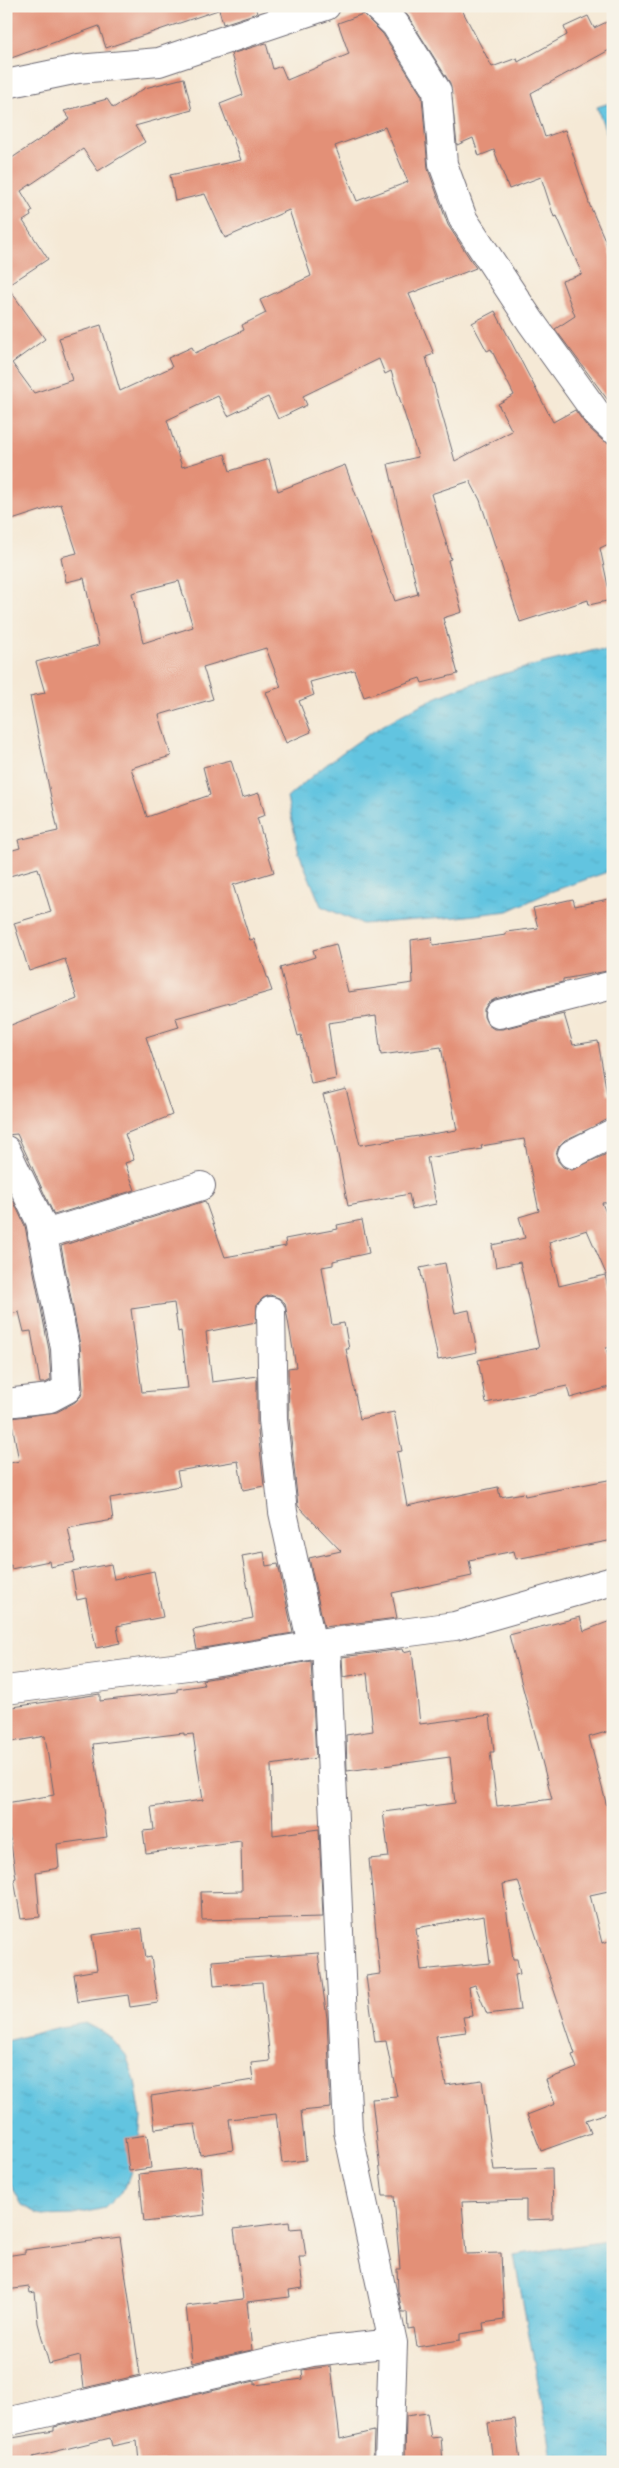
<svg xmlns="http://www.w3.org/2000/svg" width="619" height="2468" font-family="Mali,sans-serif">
<defs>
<pattern id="water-ripples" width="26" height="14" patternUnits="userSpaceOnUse" patternTransform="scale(1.25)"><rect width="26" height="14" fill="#62c4e0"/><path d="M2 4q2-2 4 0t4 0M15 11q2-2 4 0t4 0" fill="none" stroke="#55a8c1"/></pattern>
</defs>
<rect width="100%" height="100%" fill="#f7f3e8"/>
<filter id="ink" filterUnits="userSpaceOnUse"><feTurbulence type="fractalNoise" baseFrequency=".02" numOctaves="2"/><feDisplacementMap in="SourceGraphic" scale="10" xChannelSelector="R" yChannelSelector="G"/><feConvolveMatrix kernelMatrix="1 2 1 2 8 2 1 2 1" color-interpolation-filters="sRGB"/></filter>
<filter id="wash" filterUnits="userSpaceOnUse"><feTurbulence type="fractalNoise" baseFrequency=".0096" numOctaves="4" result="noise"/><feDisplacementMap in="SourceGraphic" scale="20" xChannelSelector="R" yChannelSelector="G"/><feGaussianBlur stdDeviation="1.12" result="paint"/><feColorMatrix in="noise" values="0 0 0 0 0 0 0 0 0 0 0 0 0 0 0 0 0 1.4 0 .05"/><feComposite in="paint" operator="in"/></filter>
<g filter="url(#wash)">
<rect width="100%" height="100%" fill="#f5e9d6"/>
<path fill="url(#water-ripples)" stroke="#42738e" d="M 613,102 L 613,151 L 597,107 Z
M 595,650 L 613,652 L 613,870 L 550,892 L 508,911 L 458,917 L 362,924 L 321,906 L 299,853 L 287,798 C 333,756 384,720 442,695 C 489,675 545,663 595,650 Z
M 86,2023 L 108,2035 L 126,2055 L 135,2081 L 141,2117 L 138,2151 L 125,2188 L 105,2208 L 73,2215 L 43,2216 L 22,2205 L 6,2175 L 6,2041 L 60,2027 Z
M 613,2240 L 613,2462 L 553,2462 L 514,2255 Z"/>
<g id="blocks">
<path fill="#e39077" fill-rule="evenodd" d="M 19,6 L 217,6 L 218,10 L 106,48 L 99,26 L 6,60 L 6,11 Z
M 218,6 L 255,6 L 257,13 L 223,24 Z
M 399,6 L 460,6 L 492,67 L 517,58 L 518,62 L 567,35 L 564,27 L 588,16 L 594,28 L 613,19 L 613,48 L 531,93 L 545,137 L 565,130 L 590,206 L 613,258 L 613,407 L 555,329 L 575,316 L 562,281 L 582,274 L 557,216 L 554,217 L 541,177 L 509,189 L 494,150 L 479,156 L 473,138 L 457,145 L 450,83 L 408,16 Z
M 363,14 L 383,34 L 422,96 L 428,169 L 448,225 L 476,268 L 409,294 L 434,354 L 426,357 L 455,461 L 512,431 L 498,404 L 514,395 L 491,349 L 487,351 L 472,323 L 495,311 L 553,422 L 575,410 L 586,425 L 602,440 L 613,444 L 613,542 L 600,548 L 611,600 L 589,605 L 588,600 L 520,622 L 480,500 L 470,481 L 431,494 L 451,559 L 448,560 L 462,612 L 443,618 L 458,674 L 422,683 L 420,678 L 364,697 L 354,670 L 310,682 L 314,695 L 299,701 L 311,732 L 286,743 L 266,692 L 281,687 L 266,648 L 203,667 L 213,699 L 159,715 L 171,756 L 131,768 L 147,817 L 210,795 L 203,767 L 231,760 L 242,798 L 259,793 L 265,815 L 257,818 L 274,872 L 233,885 L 250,940 L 254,939 L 272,991 L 176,1018 L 179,1027 L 146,1037 L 172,1115 L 125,1134 L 134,1160 L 125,1163 L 135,1190 L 54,1215 L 17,1134 L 6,1135 L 6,1027 L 77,999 L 65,959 L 29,971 L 14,923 L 51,912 L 38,868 L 6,877 L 6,852 L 20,848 L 18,840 L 58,831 L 30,696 L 45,693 L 36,662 L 99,645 L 84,578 L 66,582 L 61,557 L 77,553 L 61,504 L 6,522 L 6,157 L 9,160 L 70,119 L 64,111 L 107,99 L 113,108 L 145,88 L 184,78 L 192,110 L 135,126 L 145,142 L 98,171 L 83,149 L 21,191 L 33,211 L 30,213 L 31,216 L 23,221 L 48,259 L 7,286 L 45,339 L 12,363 L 34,393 L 72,380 L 59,338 L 101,325 L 120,391 L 172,367 L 168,358 L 192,347 L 195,353 L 244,330 L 242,325 L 266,313 L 260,300 L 311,276 L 289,210 L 225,238 L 205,194 L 175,201 L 170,175 L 241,160 L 220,104 L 243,95 L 231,54 L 266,43 L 273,69 L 281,66 L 287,80 L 349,54 L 338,23 ZM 385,127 L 408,182 L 357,201 L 335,146 ZM 379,359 L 385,374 L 391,371 L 418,457 L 388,464 L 418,594 L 395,601 L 345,465 L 278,491 L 269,459 L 230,471 L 225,454 L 182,467 L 167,420 L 218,396 L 228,416 L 268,397 L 278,419 L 307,405 L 303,396 ZM 179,581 L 193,627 L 143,643 L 132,593 Z
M 613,898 L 613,970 L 563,979 L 563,982 L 495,999 L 488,1003 L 484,1009 L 484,1017 L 488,1025 L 494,1029 L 502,1029 L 564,1014 L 573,1045 L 598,1041 L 607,1094 L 613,1093 L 613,1118 L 565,1140 L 559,1146 L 556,1154 L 558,1161 L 563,1167 L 572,1170 L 613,1151 L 613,1202 L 602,1203 L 613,1229 L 613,1290 L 587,1230 L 549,1242 L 559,1286 L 605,1275 L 613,1307 L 613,1347 L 606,1348 L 613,1372 L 613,1386 L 570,1398 L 567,1386 L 486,1403 L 478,1360 L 539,1348 L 520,1262 L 496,1267 L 492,1245 L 525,1238 L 519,1217 L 539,1211 L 524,1139 L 481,1146 L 482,1149 L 427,1158 L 436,1204 L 412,1209 L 409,1194 L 348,1206 L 334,1134 L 323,1095 L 346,1089 L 360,1145 L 457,1130 L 441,1047 L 381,1055 L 376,1016 L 328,1023 L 336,1079 L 311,1084 L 301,1035 L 298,1036 L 280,968 L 315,957 L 313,950 L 336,944 L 348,992 L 413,983 L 411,940 L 432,937 L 433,945 L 506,935 L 506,932 L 538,928 L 533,908 L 573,899 L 575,906 Z
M 12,1198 L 25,1226 L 49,1350 L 51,1380 L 45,1383 L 40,1383 L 31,1331 L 24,1332 L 19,1312 L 6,1315 L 6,1200 Z
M 205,1201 L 225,1257 L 286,1246 L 285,1239 L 338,1229 L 337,1225 L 362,1220 L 369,1253 L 333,1261 L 333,1265 L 322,1267 L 332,1325 L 344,1323 L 349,1349 L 346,1349 L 360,1419 L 394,1412 L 402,1451 L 397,1452 L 407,1506 L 498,1487 L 500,1497 L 524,1493 L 525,1496 L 613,1479 L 613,1540 L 516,1559 L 514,1551 L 469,1560 L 472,1576 L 392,1593 L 397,1618 L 324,1627 L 309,1558 L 341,1551 L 298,1506 L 289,1419 L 288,1368 L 296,1367 L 285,1303 L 279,1298 L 270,1295 L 263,1298 L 257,1304 L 256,1322 L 206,1332 L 212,1382 L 257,1376 L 257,1422 L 264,1486 L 243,1490 L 238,1461 L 177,1471 L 180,1486 L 110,1498 L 113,1520 L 68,1528 L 75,1562 L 50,1567 L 49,1561 L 11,1569 L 11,1565 L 6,1566 L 6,1464 L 19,1461 L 11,1418 L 57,1412 L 75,1402 L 81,1396 L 83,1389 L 80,1345 L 61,1246 ZM 174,1303 L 178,1332 L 181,1331 L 188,1388 L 142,1392 L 131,1309 Z
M 445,1263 L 455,1313 L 469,1310 L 477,1352 L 438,1360 L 420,1268 Z
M 264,1552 L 266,1566 L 278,1564 L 293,1633 L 197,1649 L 193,1630 L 253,1618 L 242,1556 Z
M 111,1564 L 114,1579 L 154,1571 L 163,1617 L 117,1626 L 120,1643 L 96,1648 L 86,1598 L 77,1600 L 72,1571 Z
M 580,1617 L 584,1631 L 613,1620 L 613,1730 L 589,1737 L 613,1830 L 613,1890 L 590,1895 L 602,1943 L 613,1940 L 613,2111 L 586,2120 L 591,2133 L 541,2151 L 527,2115 L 555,2104 L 546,2080 L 577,2068 L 572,2055 L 575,2054 L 518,1881 L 503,1884 L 513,1959 L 517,1959 L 520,1974 L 515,1975 L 520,2010 L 487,2014 L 475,1985 L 469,1987 L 473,2016 L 463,2017 L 466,2032 L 436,2036 L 446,2085 L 482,2080 L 494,2170 L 552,2168 L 553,2219 L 526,2220 L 526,2200 L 462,2202 L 466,2254 L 501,2253 L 504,2320 L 483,2323 L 484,2330 L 460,2334 L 460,2340 L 417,2347 L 414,2328 L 408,2329 L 407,2312 L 402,2312 L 398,2291 L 397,2269 L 400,2269 L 394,2196 L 383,2196 L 372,2099 L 397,2097 L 386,2041 L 375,2042 L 366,1976 L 380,1974 L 369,1859 L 389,1857 L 383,1812 L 455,1803 L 450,1757 L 347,1771 L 346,1735 L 373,1731 L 367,1673 L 343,1677 L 342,1657 L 402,1649 L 403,1652 L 412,1650 L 420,1724 L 490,1715 L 494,1752 L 490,1752 L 497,1806 L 552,1799 L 509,1635 ZM 484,1916 L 490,1963 L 421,1970 L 416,1928 Z
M 311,1661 L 316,1758 L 271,1765 L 273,1835 L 319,1829 L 323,1917 L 202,1920 L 201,1892 L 242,1891 L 241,1841 L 146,1853 L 143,1831 L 154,1830 L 151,1807 L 203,1800 L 193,1734 L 184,1735 L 184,1733 L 93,1744 L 107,1837 L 57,1844 L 59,1868 L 36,1872 L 40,1917 L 21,1919 L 14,1879 L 16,1878 L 9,1831 L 6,1832 L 6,1803 L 54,1795 L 45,1736 L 6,1743 L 6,1708 L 100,1694 L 100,1701 L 177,1692 L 177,1689 L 204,1685 L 202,1680 Z
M 142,1928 L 146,1958 L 151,1957 L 158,2003 L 130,2007 L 128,1995 L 78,2002 L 74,1974 L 97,1970 L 92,1935 Z
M 318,1953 L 327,2018 L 331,2108 L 301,2111 L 306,2160 L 282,2163 L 276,2114 L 229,2119 L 233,2150 L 200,2155 L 195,2124 L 155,2129 L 151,2096 L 253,2080 L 251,2063 L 270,2061 L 262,1982 L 214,1986 L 212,1961 Z
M 147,2135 L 151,2168 L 129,2171 L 125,2138 Z
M 200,2167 L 205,2215 L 144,2222 L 139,2174 Z
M 289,2222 L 290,2229 L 302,2228 L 306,2257 L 299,2257 L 303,2288 L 289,2290 L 290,2297 L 247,2302 L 252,2350 L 192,2363 L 186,2306 L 243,2299 L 234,2229 Z
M 120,2237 L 140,2375 L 84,2388 L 80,2356 L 49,2364 L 38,2323 L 35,2292 L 30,2293 L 29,2287 L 6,2290 L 6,2256 L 25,2253 L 25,2250 Z
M 331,2366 L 340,2439 L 374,2431 L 373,2462 L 139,2462 L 137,2441 L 112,2446 L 110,2438 L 33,2457 L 34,2462 L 6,2462 L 6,2439 L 54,2431 L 54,2427 L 255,2381 L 255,2385 L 303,2379 L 302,2370 Z
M 427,2413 L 431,2438 L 441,2437 L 443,2462 L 405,2462 L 406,2416 Z
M 515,2419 L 520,2462 L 493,2462 L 488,2423 Z"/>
</g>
</g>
<g filter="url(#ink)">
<use href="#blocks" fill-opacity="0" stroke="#6c6871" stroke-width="1"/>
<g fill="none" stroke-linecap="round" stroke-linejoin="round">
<defs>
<path id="minor" d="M 376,6 L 395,24 L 437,91 L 443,164 L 463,219 L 531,322 L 597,414 L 613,429
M 6,84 L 78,69 L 159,62 L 326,6
M 499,1014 L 613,985
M 6,1150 L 40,1221 L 65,1348 L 67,1389 L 50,1398 L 6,1403
M 572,1154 L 613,1133
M 42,1235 L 201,1186
M 271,1311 L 273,1420 L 283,1512 L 312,1645
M 326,1643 L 348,2131 L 393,2343 L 389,2462
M 6,2422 L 312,2352 L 393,2343"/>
<path id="tertiary" d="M 6,1690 L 195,1665 L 326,1643 L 455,1626 L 613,1581"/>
</defs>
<use href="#minor" stroke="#6c6871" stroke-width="30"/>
<use href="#tertiary" stroke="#6c6871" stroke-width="30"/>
<use href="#minor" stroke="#fff" stroke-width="28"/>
<use href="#tertiary" stroke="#fff" stroke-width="28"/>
</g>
</g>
<rect width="619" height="2468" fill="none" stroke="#f7f3e8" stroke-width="25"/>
</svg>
